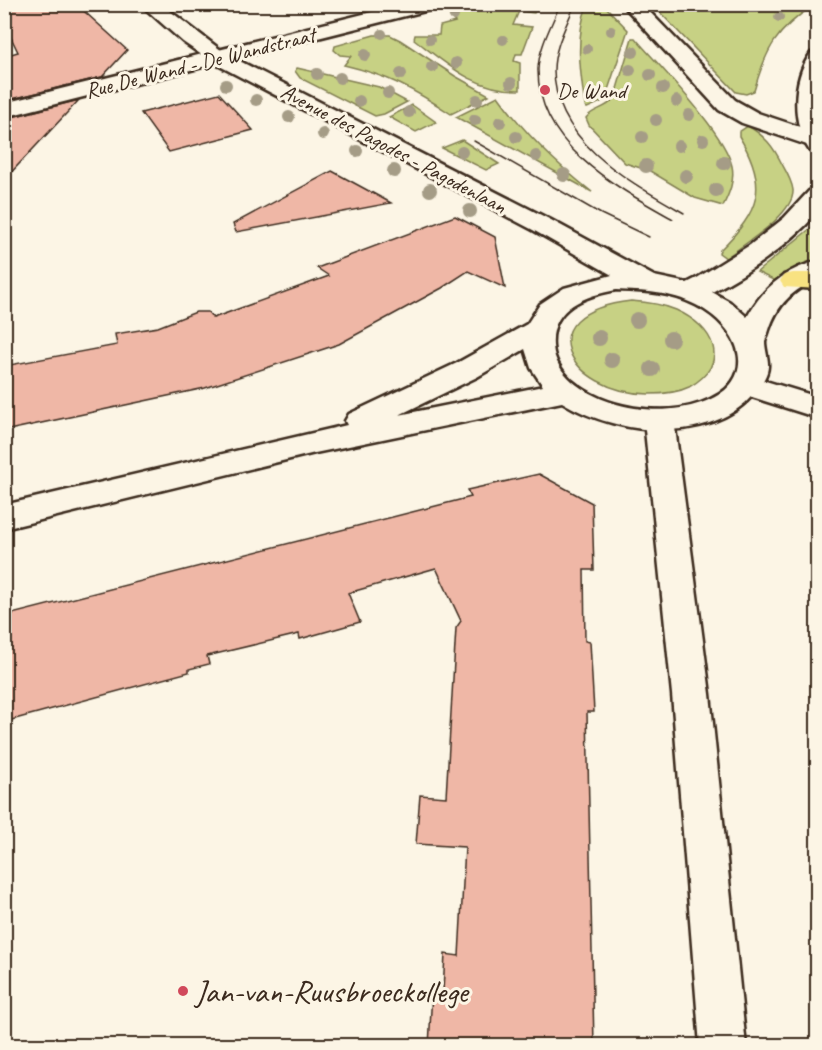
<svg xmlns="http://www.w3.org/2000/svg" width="822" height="1050" font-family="Caveat,sans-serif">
<rect width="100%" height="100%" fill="#fcf5e5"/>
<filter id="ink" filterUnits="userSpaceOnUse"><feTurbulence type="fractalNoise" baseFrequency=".0167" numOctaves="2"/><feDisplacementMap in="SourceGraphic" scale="12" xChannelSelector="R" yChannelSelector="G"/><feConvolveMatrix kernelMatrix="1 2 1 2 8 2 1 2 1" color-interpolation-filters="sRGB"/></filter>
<g filter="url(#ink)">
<path fill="#c7d184" stroke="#817e51" stroke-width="1.5" d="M 497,4 L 538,5 L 534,13 L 519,11 L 513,25 L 532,27 L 522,54 L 516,54 L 514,61 L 520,63 L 520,90 C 475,91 448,65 414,39 L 415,35 L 439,35 L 440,26 L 455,22 L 450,17 Z
M 587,5 L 604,5 L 628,30 L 607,93 L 601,102 L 587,108 L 585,106 C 580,71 575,39 587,5 Z
M 653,5 L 814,5 C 776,30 766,49 754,91 L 746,94 L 736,92 Z
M 374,35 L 390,35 L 400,40 L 455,76 L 489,95 L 451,114 C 415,90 387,75 344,65 L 351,56 L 340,55 L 334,50 L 335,46 Z
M 632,38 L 635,38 C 660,67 725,133 732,166 C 735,180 729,194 723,206 L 695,198 L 650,171 L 625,163 L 589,125 L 586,118 C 592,109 606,109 614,99 Z
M 297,68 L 379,87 L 407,102 L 384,114 L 375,116 L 300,78 L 295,71 Z
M 498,96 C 525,134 555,163 592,192 L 456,117 Z
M 412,105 L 415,107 L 436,122 L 416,132 L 389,117 Z
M 748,126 C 765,136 773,146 782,164 C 786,171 792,181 793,190 C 795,214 744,244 726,258 L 719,253 L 720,250 C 760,211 769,186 739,136 L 739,132 Z
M 462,140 L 499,164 L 486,170 L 442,148 Z
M 817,223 L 817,260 L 796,267 L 775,281 L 757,272 Z
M 631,301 C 647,302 662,304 676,310 C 714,327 732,363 689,387 C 677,393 662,394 649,394 C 569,393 524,313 631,301 Z"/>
<path fill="#efb7a6" stroke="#3b2a1e" stroke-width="1.5" d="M 4,4 L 76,4 L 127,50 L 102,77 L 4,101 L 4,56 L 18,52 L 4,23 Z
M 219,93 L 253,130 L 169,152 L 141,113 Z
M 79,100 L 4,180 L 4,119 Z
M 332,171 L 391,203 L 236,232 L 233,224 Z
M 455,216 L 495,237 L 505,288 L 468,271 L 442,288 L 339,344 L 205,388 L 4,431 L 4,366 L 117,345 L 115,334 L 158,327 L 196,312 L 208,312 L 213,318 L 329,276 L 317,268 Z
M 539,474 L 592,503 L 594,570 L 584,570 L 585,641 L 590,642 L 594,712 L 587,712 L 594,1046 L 429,1046 L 432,992 L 443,992 L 445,954 L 459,956 L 465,847 L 416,844 L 420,795 L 446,797 L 456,628 L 461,621 L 436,568 L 348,593 L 360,622 L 300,639 L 299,634 L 207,656 L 209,664 L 189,669 L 189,672 L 4,722 L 4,616 L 471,497 L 467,490 Z"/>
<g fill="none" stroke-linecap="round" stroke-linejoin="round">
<defs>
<path id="street" d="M 404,4 L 439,4 L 437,8 L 4,117 L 4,103 Z
M 622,4 L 642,4 L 735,100 L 758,113 L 818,133 L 818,146 L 807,145 L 742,123 L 719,110 Z
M 746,375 L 818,397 L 818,418 L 736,392 L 731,385 L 736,378 Z
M 659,410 L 670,413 L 674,420 L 710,694 L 746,1046 L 700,1046 L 672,694 L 644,420 L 648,413 Z"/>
<path id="secondary" d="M 140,4 L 161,4 L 226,54 L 551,220 L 654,276 L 687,283 L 697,278 L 750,245 L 784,218 L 809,191 L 818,189 L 818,212 C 789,245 750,272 712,292 L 730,302 L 747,317 C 763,288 785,269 818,261 L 818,279 C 793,289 777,305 769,330 C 768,334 765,340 765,343 C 766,357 772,365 764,379 C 726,448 620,438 562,402 L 315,453 L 4,529 L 4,505 L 347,425 L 345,421 L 349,414 L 457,363 L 527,324 L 540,304 L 564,288 L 612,275 L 533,230 L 212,62 L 183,42 ZM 616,290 C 643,291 671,292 696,305 C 742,328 762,382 701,403 C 661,417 605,409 572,381 C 562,372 554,361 553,346 C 550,308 584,296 616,290 ZM 525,349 L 531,368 L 543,386 L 399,415 L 477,377 Z
M 818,51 L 818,153 L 810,151 C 791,124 792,79 811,53 Z"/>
<path id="highway" d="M 793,273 L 818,273 L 818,289 L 784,287 L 780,281 L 784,275 Z"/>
</defs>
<use href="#street" stroke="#3b2a1e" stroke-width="5"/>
<use href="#secondary" stroke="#3b2a1e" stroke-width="5"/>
<use href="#highway" stroke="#3b2a1e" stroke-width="5"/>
<use href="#street" fill="#fcf5e5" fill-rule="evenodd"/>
<use href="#secondary" fill="#fcf5e5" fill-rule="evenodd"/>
<use href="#highway" fill="#f8e281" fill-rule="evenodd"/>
<path stroke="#3b2a1e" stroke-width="1.5" d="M 560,4 C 552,25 539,47 538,69 C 537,145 616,187 673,219
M 575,4 C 567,25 554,47 554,70 C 554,142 630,182 684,213
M 474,141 L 601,214 L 649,237"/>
</g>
<g fill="#a59c86">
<circle cx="454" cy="16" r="5"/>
<circle cx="779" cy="17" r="5"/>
<circle cx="611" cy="31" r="5"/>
<circle cx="382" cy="34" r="5"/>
<circle cx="430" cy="40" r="5"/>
<circle cx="503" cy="40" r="5"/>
<circle cx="587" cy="49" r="5"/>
<circle cx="633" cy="52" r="6"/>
<circle cx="365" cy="55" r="6"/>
<circle cx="456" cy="63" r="6"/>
<circle cx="432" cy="67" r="6"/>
<circle cx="630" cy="70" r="6"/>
<circle cx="317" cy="74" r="6"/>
<circle cx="401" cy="74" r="6"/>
<circle cx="650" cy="75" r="6"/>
<circle cx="340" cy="78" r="6"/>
<circle cx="511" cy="83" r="6"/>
<circle cx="226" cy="85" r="6"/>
<circle cx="663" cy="88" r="6"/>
<circle cx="388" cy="93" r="6"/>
<circle cx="256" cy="100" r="6"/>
<circle cx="477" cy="100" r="6"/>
<circle cx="359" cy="101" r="6"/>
<circle cx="677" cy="101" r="6"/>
<circle cx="409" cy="112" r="6"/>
<circle cx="689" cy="115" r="6"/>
<circle cx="289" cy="117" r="6"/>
<circle cx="475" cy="120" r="6"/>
<circle cx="656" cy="120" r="6"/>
<circle cx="500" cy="122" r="6"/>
<circle cx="323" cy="134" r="6"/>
<circle cx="516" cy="137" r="6"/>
<circle cx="642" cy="137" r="6"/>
<circle cx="703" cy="140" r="6"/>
<circle cx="679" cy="146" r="6"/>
<circle cx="357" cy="151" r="6"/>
<circle cx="462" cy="152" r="6"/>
<circle cx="536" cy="156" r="6"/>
<circle cx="724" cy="163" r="7"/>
<circle cx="646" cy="166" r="7"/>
<circle cx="394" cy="171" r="7"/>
<circle cx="564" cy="175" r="7"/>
<circle cx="686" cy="176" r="7"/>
<circle cx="430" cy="190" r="7"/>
<circle cx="716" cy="190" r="7"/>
<circle cx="470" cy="211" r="7"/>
<circle cx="637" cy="320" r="8"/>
<circle cx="599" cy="338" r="8"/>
<circle cx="671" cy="339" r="8"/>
<circle cx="612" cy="360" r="8"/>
<circle cx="652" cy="369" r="8"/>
</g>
</g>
<g fill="#d1495b" stroke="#fcf5e5" stroke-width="2">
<circle cx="545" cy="90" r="6"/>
<circle cx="183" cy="991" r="6"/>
</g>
<g text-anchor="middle" stroke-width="6" stroke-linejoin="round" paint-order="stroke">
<g font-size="22" fill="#3b2a1e" stroke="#fcf5e5">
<text transform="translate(200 62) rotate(-14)" y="8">Rue De Wand - De Wandstraat</text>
<text transform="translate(394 148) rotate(28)" y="8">Avenue des Pagodes - Pagodenlaan</text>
</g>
<g font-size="22" fill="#3b2a1e" stroke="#fcf5e5" text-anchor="start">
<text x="557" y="98">De Wand</text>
</g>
<g font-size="32" fill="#3b2a1e" stroke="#fcf5e5" text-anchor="start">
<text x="195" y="1002">Jan-van-Ruusbroeckollege</text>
</g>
</g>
<rect width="822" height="1050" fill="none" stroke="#fcf5e5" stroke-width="24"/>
<rect x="12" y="12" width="798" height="1026" fill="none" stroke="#3b2a1e" stroke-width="2" filter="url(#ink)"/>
</svg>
